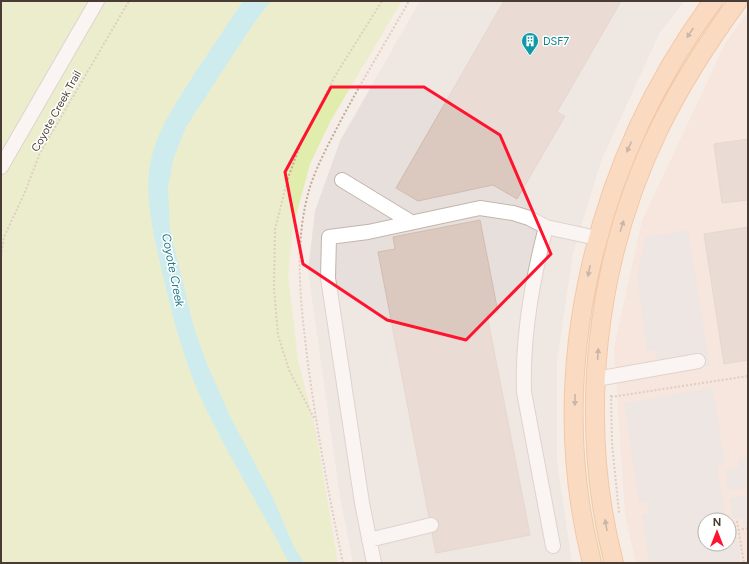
<svg xmlns="http://www.w3.org/2000/svg" width="749" height="564" font-family="Figtree,sans-serif">
<rect width="100%" height="100%" fill="#f5ede7"/>
<path fill="#f8ddd0" fill-rule="evenodd" d="M 748,11 L 748,563 L 636,563 L 625,514 L 614,348 L 642,221 L 725,44 ZM 705,520 L 729,520 L 729,544 L 705,544 Z"/>
<path fill="#e7dfdc" d="M 420,1 L 685,1 L 660,32 L 601,161 L 573,253 L 557,360 L 557,462 L 572,563 L 353,563 L 340,497 L 308,270 L 315,211 L 340,141 Z"/>
<path fill="#e1edac" d="M 1,1 L 402,1 L 331,120 L 310,164 L 293,227 L 288,275 L 298,360 L 316,431 L 338,563 L 1,563 Z
M 723,1 L 726,1 L 675,77 L 655,129 L 606,273 L 601,518 L 610,563 L 602,563 C 564,398 590,226 671,79 C 686,52 705,26 723,1 Z"/>
<path fill="#e3dedc" d="M 688,230 L 710,366 L 658,373 L 655,350 L 647,351 L 637,274 L 646,237 Z
M 713,388 L 725,464 L 717,466 L 726,520 L 705,520 L 705,544 L 729,544 L 729,524 L 735,523 L 741,563 L 649,563 L 642,515 L 649,513 L 647,502 L 639,503 L 624,403 Z
M 748,458 L 748,488 L 728,491 L 725,470 L 739,468 L 738,459 Z
M 748,495 L 748,525 L 743,526 L 742,518 L 733,519 L 729,498 Z"/>
<path fill="#9eeaf7" d="M 243,1 L 271,1 L 254,23 L 186,127 L 173,160 L 168,188 L 170,229 L 194,328 L 207,364 L 230,416 L 272,496 L 294,547 L 304,563 L 289,563 C 263,512 233,464 208,413 C 183,363 170,307 158,254 C 151,221 143,185 153,152 C 161,124 179,98 195,73 C 211,49 227,25 243,1 Z"/>
<path fill="#dbc8be" stroke="#d3bbae" d="M 504,1 L 621,1 L 557,112 L 565,116 L 517,199 L 493,185 L 418,201 L 396,188 Z
M 748,139 L 748,200 L 722,203 L 714,144 Z
M 480,220 L 498,312 L 487,315 L 530,535 L 436,553 L 432,533 L 437,531 L 439,523 L 437,519 L 429,517 L 378,252 L 395,249 L 393,237 Z
M 748,227 L 748,360 L 724,364 L 704,234 Z"/>
<g fill="none" stroke-linecap="round" stroke-linejoin="round">
<defs>
<path id="minor" d="M 1,167 L 97,1
M 342,180 L 411,222
M 546,227 C 532,281 522,336 524,392 L 553,546
M 596,379 L 698,361
M 369,540 L 431,525
M 374,563 L 362,503 L 328,278 L 329,237 L 368,232 L 480,208 L 513,213 L 529,218 L 546,227 L 597,238"/>
<path id="major" d="M 592,563 C 543,369 596,160 713,1
M 614,563 C 577,421 595,261 659,129 C 681,84 708,42 738,1"/>
</defs>
<use href="#minor" stroke="#c4b5ac" stroke-width="16"/>
<use href="#major" stroke="#ee9b5c" stroke-width="20"/>
<path stroke="#c4a999" stroke-width="2" stroke-dasharray="2 2" stroke-linecap="butt" d="M 1,256 L 4,237 L 25,192 L 40,153 L 129,1
M 611,395 L 612,443 L 619,513
M 611,397 L 748,376
M 314,418 L 289,370 L 278,335 L 274,288 L 275,229 L 288,178 L 301,143 L 335,76 L 382,1
M 737,521 L 744,563
M 738,530 L 748,528
M 343,563 C 329,497 317,431 308,364 C 301,305 293,248 309,190 C 316,167 328,145 339,124 C 361,82 386,42 409,1"/>
<use href="#minor" stroke="#fff" stroke-width="14"/>
<use href="#major" stroke="#ffc596" stroke-width="18"/>
</g>
<defs><path id="oneway-solid" d="M-6-.8H1V-3.2L6.5 0L1 3.2V.8H-6Z"/></defs>
<g fill="#92735c">
<use href="#oneway-solid" transform="translate(690 33) rotate(123)"/>
<use href="#oneway-solid" transform="translate(629 147) rotate(114)"/>
<use href="#oneway-solid" transform="translate(622 226) rotate(-72)"/>
<use href="#oneway-solid" transform="translate(589 271) rotate(101)"/>
<use href="#oneway-solid" transform="translate(598 354) rotate(-86)"/>
<use href="#oneway-solid" transform="translate(575 400) rotate(91)"/>
<use href="#oneway-solid" transform="translate(606 525) rotate(-100)"/>
</g>
<path d="M0 0H749V564H0ZM 331,87 L 424,87 L 500,135 L 551,254 L 466,340 L 387,320 L 303,264 L 285,172 Z" fill="#f5ede7" fill-opacity=".55" fill-rule="evenodd"/>
<path fill="none" stroke="#ff142f" stroke-width="3" stroke-linejoin="round" d="M 331,87 L 424,87 L 500,135 L 551,254 L 466,340 L 387,320 L 303,264 L 285,172 Z"/>
<defs>
<symbol id="building-pin" viewBox="-11 -11 22 30"><path d="M0 17L-7.5 6A9.5 9.5 0 1 1 7.5 6Z" fill="#0f9aa8" stroke="#fff"/><path d="M-4-6H4V6H1V3H-1V6H-4ZM-2.5-4.3h1.7v1.8h-1.7ZM.8-4.3h1.7v1.8H.8ZM-2.5-1h1.7V.8h-1.7ZM.8-1h1.7V.8H.8Z" fill="#fff"/></symbol>
</defs>
<g fill-rule="evenodd">
<use href="#building-pin" x="520" y="31" width="20" height="27"/>
</g>
<g text-anchor="middle" stroke-width="3" stroke-linejoin="round" paint-order="stroke">
<g font-size="11" fill="#0d838f" stroke="#fff" text-anchor="start">
<text x="543" y="45">DSF7</text>
</g>
<g font-size="11" fill="#493c35" stroke="#fff">
<text transform="translate(56 111) rotate(-61)" y="4">Coyote Creek Trail</text>
</g>
<g font-size="12" font-style="italic" fill="#1e7a8a" stroke="#fff">
<text transform="translate(173 270) rotate(79)" y="4">Coyote Creek</text>
</g>
</g>
<rect width="749" height="564" fill="none" stroke="#493c35" stroke-width="4"/>
<g transform="translate(717 532)"><circle r="19" fill="#ffffff" stroke="#b6b1ae"/>
<path d="M0-3L7 15L0 10L-7 15Z" fill="#ff142f"/>
<text y="-6" font-size="11" font-weight="bold" text-anchor="middle" fill="#493c35">N</text>
</g>
</svg>
